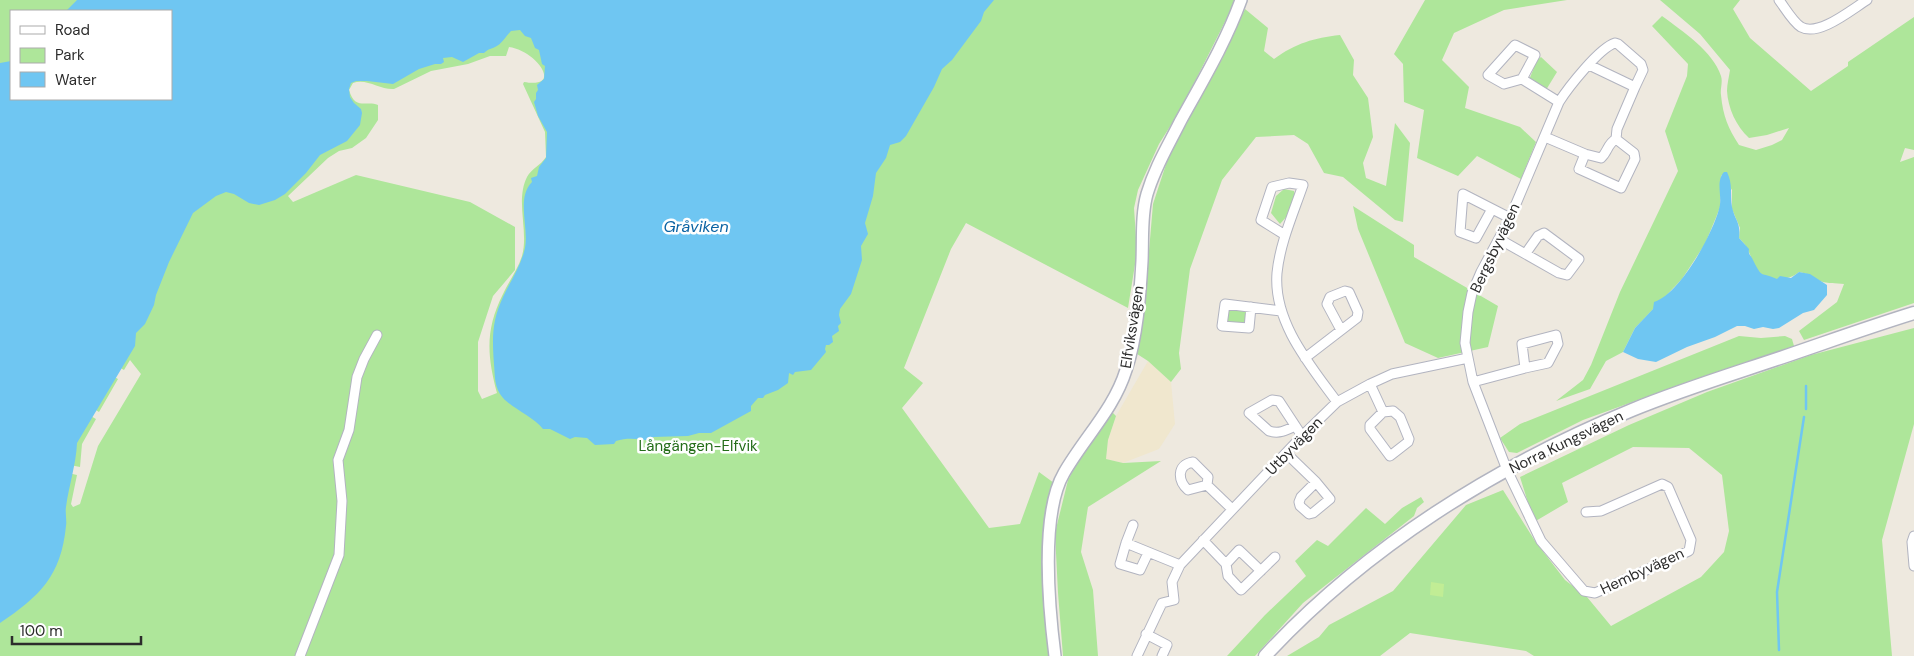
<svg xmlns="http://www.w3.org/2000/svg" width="1914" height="656" font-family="'DM Sans',sans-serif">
<rect width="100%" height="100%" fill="#eee9df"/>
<path fill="#f0e7ce" d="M 1148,361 L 1171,382 L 1175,424 L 1159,449 L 1123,463 L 1106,459 L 1108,440 L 1116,416 Z"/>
<path fill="#aee69a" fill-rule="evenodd" d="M 0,0 L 1236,0 L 1181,109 L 1159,144 L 1138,190 L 1134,208 L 1137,252 L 1128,308 L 966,223 L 951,249 L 904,368 L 923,383 L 902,408 L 989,528 L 1020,524 L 1039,472 L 1054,483 L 1050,656 L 0,656 ZM 11,11 L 171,11 L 171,99 L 11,99 ZM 509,47 C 535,50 565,89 524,82 L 523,84 L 545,132 L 546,157 C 541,165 531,169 527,177 C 515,201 529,231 522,256 C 518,269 509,281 503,294 C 485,330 487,355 497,393 L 482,399 L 478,391 L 478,342 L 493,296 L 515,270 L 515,227 L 470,202 L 356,175 L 293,202 L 288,196 L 328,158 L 339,151 L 352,148 L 366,138 L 378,120 L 378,105 C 367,100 355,111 349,90 L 353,83 C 367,78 380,90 394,89 L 431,71 L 468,64 L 490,56 L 506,56 ZM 130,360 L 141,374 L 98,446 L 80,504 L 73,507 L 71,504 L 77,475 L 68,473 L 70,465 L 80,467 L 82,444 L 96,419 L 87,414 L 91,407 L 99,412 L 118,379 L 109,374 L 115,365 L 124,370 Z
M 1425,0 L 1567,0 L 1504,10 L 1454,33 L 1442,60 L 1469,87 L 1465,108 L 1520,127 L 1536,142 L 1521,179 L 1477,156 L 1458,176 L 1417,158 L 1424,110 L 1404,102 L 1403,64 L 1394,54 Z
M 1660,0 L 1740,0 L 1733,9 L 1750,38 L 1811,91 L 1848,66 L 1848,62 L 1914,17 L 1914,150 L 1905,148 L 1900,162 L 1914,157 L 1914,303 L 1804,340 L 1799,331 L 1837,302 L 1844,284 C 1837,283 1825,284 1818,280 C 1809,276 1810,274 1799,272 C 1789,281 1768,282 1758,271 C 1753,265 1751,254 1746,247 C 1745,243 1741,241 1739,238 L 1740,228 L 1732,209 L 1732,190 L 1721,175 L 1720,207 L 1717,215 L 1705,244 L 1682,279 L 1635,328 L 1623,352 L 1606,361 L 1590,389 L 1556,401 L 1583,380 L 1591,365 L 1620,292 L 1678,171 L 1665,131 L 1687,76 L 1688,64 L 1652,26 L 1662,16 C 1682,31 1713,51 1721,76 C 1723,82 1720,89 1721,95 C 1723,116 1728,128 1739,145 L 1756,150 L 1772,145 L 1782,140 L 1789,128 L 1767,135 L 1749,138 C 1736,126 1728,108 1727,91 C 1727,84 1729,77 1730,70 L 1700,34 Z
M 1245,9 L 1268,28 L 1264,51 L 1274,59 C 1296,43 1314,38 1340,35 L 1354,60 L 1353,75 L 1368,98 L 1373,137 L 1363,163 L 1366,178 L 1386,186 L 1395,123 L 1410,143 L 1403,222 L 1395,220 L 1343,177 L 1324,173 L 1308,144 L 1294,135 L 1256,137 L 1222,180 L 1190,269 L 1179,353 L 1181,369 L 1171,382 L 1148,361 L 1134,352 L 1148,263 L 1153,204 L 1171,149 L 1222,59 Z
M 1541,57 L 1557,72 L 1546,90 L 1529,80 L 1537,60 Z
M 1284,189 L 1294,191 L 1296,198 L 1288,215 L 1280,224 L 1271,213 L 1276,196 Z
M 1353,206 L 1414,245 L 1414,257 L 1498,306 L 1488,347 L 1438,358 L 1405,343 L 1358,229 Z
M 1230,308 L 1246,309 L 1248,313 L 1245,324 L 1229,324 L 1226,321 L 1226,311 Z
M 1914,328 L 1914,424 L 1882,540 L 1892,656 L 1534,656 L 1526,651 L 1410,633 L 1380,656 L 1287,656 L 1319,637 L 1329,625 L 1393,591 L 1466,505 L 1503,490 L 1535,541 L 1565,580 L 1587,597 L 1611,626 L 1701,577 L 1724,552 L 1729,531 L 1722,475 L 1689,448 L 1633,447 L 1562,483 L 1568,502 L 1534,522 L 1520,477 L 1629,425 L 1707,392 L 1811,355 Z
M 1739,336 L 1761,338 L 1785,336 L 1792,339 L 1794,346 L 1690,381 L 1583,420 L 1517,453 L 1509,452 L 1500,438 L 1520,424 Z
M 1112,412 L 1116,416 L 1108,440 L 1106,459 L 1123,463 L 1161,461 L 1088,507 L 1081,552 L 1093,590 L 1098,656 L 1063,656 L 1058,593 L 1055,533 L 1068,480 L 1083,452 Z
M 1421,497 L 1424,502 L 1417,508 L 1414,516 L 1303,603 L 1255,656 L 1227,656 L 1265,615 L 1306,576 L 1295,561 L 1317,540 L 1328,546 L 1366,508 L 1385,524 L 1402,508 Z"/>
<path fill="#c1ed95" d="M 1431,582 L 1444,584 L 1443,597 L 1430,595 Z"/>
<path fill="#6fc6f2" d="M 77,0 L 994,0 L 984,12 L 981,21 L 952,60 L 942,69 L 934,87 L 906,136 L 900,142 L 890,145 L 886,158 L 876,173 L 873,196 L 865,223 L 868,234 L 861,246 L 862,260 L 851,294 L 840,309 L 839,315 L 841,323 L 838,326 L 839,331 L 832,336 L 833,342 L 829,345 L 826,345 L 825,349 L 826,352 L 811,370 L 795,372 L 793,375 L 789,373 L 788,383 L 778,390 L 765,395 L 763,398 L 758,398 L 751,406 L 751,411 L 711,433 L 699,433 L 688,436 L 653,437 L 652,441 C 639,439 628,437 616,441 L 614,444 L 595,445 L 587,438 L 575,437 L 570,439 L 550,429 L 543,429 C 532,415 509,408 500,394 C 494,384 495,374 494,364 C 492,337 492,321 503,297 C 511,280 521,266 525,248 C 529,227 516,198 532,182 L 531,178 L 537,176 L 539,167 L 546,158 L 547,132 L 538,116 L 534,102 L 536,99 L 536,93 L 538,90 L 537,85 L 544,79 L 545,66 L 542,64 L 539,50 L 535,48 L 531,38 L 525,36 L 520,30 L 511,31 C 506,36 502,44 495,47 C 491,49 488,49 484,53 L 479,53 L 463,62 L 452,57 L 443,58 L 444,62 L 441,64 L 435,64 L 419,69 L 393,84 L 367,81 L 356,81 L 351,83 L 349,89 L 350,97 L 354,103 L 361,109 L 362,113 L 360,125 L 347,141 L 320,155 L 306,173 L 285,194 L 275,200 L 259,205 L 249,203 L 234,194 L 226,192 L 216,196 L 193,213 L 169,262 L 156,295 L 154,305 L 145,324 L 136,333 L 135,346 L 77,443 C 76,465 69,485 66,507 C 65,513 67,520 66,526 C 61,576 40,596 0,623 L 0,63 L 11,61 L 11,99 L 171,99 L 171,11 L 66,11 Z
M 1724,172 L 1727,172 C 1733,184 1730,194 1732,207 C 1735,221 1741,222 1739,238 L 1749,249 C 1748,255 1751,255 1753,260 C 1763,280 1760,271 1777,279 L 1780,276 L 1791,278 L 1799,272 L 1810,274 L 1827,285 L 1827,295 L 1814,310 L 1803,313 L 1779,328 L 1773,329 L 1763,327 L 1754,329 L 1745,326 L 1737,326 L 1715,337 L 1687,347 L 1656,362 L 1638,359 L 1623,352 L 1635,328 L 1653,309 L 1654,302 C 1680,294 1712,235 1719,209 C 1723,197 1715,182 1724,172 Z"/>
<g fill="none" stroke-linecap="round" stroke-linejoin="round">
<path stroke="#6fc6f2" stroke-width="2.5" d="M 1806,409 L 1806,386
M 1779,650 L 1777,592 L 1804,417"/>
<defs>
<path id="minor" d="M 1779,0 C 1785,8 1793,22 1801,27 C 1819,37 1852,9 1867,0
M 1522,79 L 1504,84 L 1488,75 L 1515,45 L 1535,55 L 1522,79 L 1559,102
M 1545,137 L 1585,154 L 1579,169 L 1621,188 L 1635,159 L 1634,153 L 1616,139 C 1607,144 1608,152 1601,158 L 1585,154
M 1616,139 L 1617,129 L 1635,87
M 1492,209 L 1476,238 L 1460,232 L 1463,194 L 1510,218
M 1285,235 L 1261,220 L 1272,187 L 1289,183 L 1303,185 C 1293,214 1280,243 1277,273 C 1273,322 1310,365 1337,402
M 1499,239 L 1559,273 L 1567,275 L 1579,259 L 1544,233 L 1538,236 L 1526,253
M 1251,307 L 1249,328 L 1222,326 L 1225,304 L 1281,311
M 1556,335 L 1558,344 L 1548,363 L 1525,368 L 1522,344 Z
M 1305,358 L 1357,318 L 1358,312 L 1349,292 L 1345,291 L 1330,297 L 1327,304 L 1341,330
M 1473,382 L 1525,368
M 1370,384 L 1383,412 L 1393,411 L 1400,417 L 1409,439 L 1408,442 L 1390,456 L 1370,429 L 1370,425 L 1383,412
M 1295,426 C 1285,431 1279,434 1269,431 L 1249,413 L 1272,400 L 1279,401 L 1302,436
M 1286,453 L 1316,482 L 1330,499 L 1313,513 L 1309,514 L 1300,506 L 1299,502 L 1301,497 L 1316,482
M 1207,485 L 1188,490 C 1178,481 1176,465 1193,462 L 1208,477 L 1207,485 L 1232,509
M 1586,512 L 1601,511 L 1662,484 L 1668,487 L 1691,540 L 1689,551 L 1595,593 L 1584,591 L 1541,541 L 1507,470 L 1473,382 L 1465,343 L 1468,312 L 1472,293 L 1481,272 L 1510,218 L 1559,102 C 1568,88 1599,48 1615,43 L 1618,44 L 1641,64 L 1643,70 L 1635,87 L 1589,65
M 1914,536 L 1912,542 L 1914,566
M 1203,540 L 1226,564 L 1228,576 L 1241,590 L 1275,557
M 1126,543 L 1133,525
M 1148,553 L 1140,570 L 1120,564 L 1126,543 L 1180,565
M 1226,564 L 1239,550 L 1261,571
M 1146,634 L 1167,645 L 1162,656
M 300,656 L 339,555 L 342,501 L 338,460 L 349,430 L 357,377 L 364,359 L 377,335
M 1137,656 L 1162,603 L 1174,600 L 1172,582 L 1180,565 L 1302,436 L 1337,402 L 1370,384 L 1392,374 L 1468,358"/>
<path id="tertiary" d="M 1055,656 C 1049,609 1040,514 1064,473 C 1084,438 1114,409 1126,370 C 1137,337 1140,296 1142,261 C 1143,239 1141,215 1147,194 C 1155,167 1168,146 1180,122 C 1202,82 1226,42 1241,0"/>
<path id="secondary" d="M 1265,656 C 1365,548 1495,466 1632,410 C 1683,389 1736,373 1789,355 C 1830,341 1872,326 1914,313"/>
</defs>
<use href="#minor" stroke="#b2b4c0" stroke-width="11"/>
<use href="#tertiary" stroke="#b2b4c0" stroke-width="14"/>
<use href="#secondary" stroke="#b2b4c0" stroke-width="15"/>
<use href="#minor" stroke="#fff" stroke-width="9"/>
<use href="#tertiary" stroke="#fff" stroke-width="11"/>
<use href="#secondary" stroke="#fff" stroke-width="12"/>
</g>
<g text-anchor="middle" stroke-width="5" stroke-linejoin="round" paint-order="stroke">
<g font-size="15" fill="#2c2c2c" stroke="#fff">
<text transform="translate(1495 248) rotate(-65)" y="5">Bergsbyvägen</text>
<text transform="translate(1132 327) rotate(-81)" y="5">Elfviksvägen</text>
<text transform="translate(1566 442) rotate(-26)" y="5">Norra Kungsvägen</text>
<text transform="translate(1294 446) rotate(-46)" y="5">Utbyvägen</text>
<text transform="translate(1642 571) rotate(-25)" y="5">Hembyvägen</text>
</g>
<g font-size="15" fill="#246d19" stroke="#fff">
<text x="698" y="451">Långängen-Elfvik</text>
</g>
<g font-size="16" font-style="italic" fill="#0a63a3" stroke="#fff">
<text x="696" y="232">Gråviken</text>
</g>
</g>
<rect x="10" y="10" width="162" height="90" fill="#ffffff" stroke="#ababab"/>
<rect x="20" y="26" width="25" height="8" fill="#ffffff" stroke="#ababab"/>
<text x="55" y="35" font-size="15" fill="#2c2c2c">Road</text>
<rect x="20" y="48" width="25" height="15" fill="#aee69a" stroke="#ababab"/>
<text x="55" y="60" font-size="15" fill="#2c2c2c">Park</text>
<rect x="20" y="72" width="25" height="15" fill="#6fc6f2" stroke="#ababab"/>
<text x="55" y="85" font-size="15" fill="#2c2c2c">Water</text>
<path d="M12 636v8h129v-8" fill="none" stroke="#2c2c2c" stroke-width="2.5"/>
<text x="20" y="636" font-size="15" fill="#2c2c2c" stroke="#ffffff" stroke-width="4" paint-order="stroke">100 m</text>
</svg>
